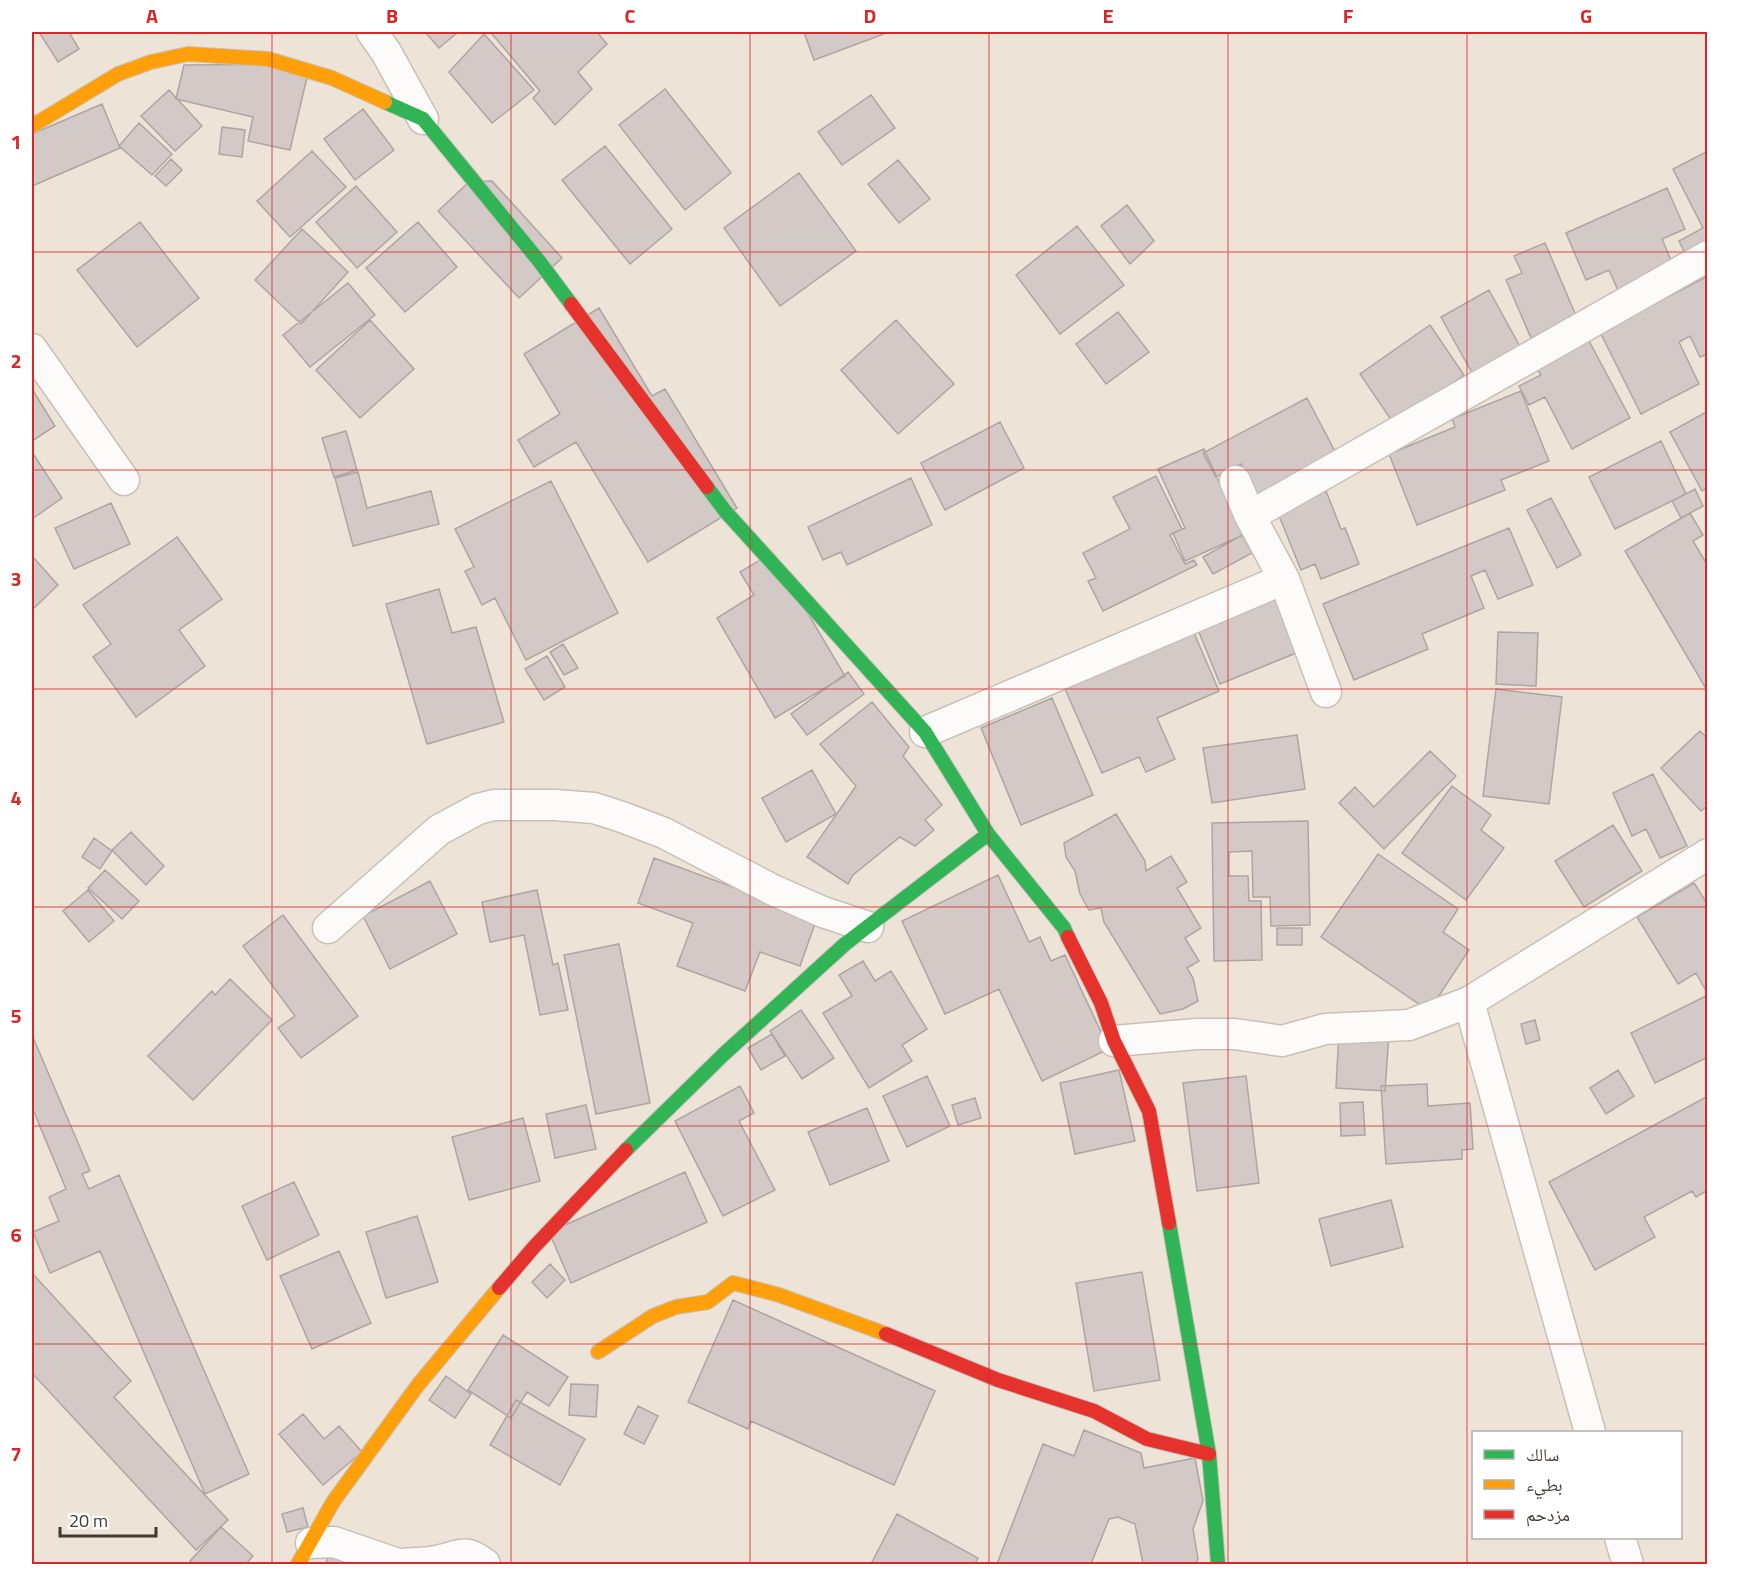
<svg xmlns="http://www.w3.org/2000/svg" width="1739" height="1596" font-family="'Titillium Web','Noto Naskh Arabic',sans-serif">
<rect width="100%" height="100%" fill="#eee3d7"/>
<path fill="#d3cac8" stroke="#aea5a3" stroke-width="1.5" d="M 39,32 L 69,32 L 79,49 L 58,62 Z
M 425,32 L 458,32 L 439,48 Z
M 494,32 L 597,32 L 607,44 L 578,72 L 592,89 L 555,125 L 533,98 L 540,91 L 492,34 Z
M 804,32 L 884,32 L 884,34 L 814,60 Z
M 484,34 L 534,90 L 492,123 L 449,72 Z
M 310,64 L 290,150 L 248,141 L 253,117 L 176,99 L 184,65 Z
M 665,89 L 731,173 L 685,210 L 619,125 Z
M 169,90 L 202,126 L 175,151 L 141,116 Z
M 871,95 L 895,128 L 842,165 L 818,132 Z
M 102,104 L 120,148 L 32,186 L 32,134 Z
M 363,109 L 394,150 L 355,180 L 324,139 Z
M 139,123 L 172,154 L 152,175 L 119,146 Z
M 222,127 L 245,130 L 242,157 L 219,154 Z
M 605,146 L 672,229 L 630,264 L 562,180 Z
M 312,151 L 346,187 L 290,237 L 257,201 Z
M 1708,151 L 1708,244 L 1686,255 L 1679,241 L 1703,228 L 1673,169 Z
M 171,159 L 182,170 L 166,186 L 155,176 Z
M 898,160 L 930,199 L 899,223 L 868,184 Z
M 799,173 L 856,251 L 780,306 L 724,228 Z
M 492,181 L 562,258 L 519,298 L 438,211 L 469,182 Z
M 356,186 L 397,232 L 357,268 L 316,222 Z
M 1667,188 L 1685,229 L 1662,239 L 1676,272 L 1621,297 L 1609,270 L 1586,280 L 1566,233 Z
M 1127,205 L 1154,241 L 1130,264 L 1101,226 Z
M 140,222 L 199,298 L 137,347 L 77,270 Z
M 418,222 L 457,267 L 405,312 L 366,268 Z
M 1077,226 L 1124,285 L 1060,334 L 1016,275 Z
M 302,229 L 348,272 L 301,324 L 255,280 Z
M 1545,243 L 1577,318 L 1531,338 L 1506,280 L 1522,273 L 1514,256 Z
M 1708,276 L 1708,354 L 1700,357 L 1690,336 L 1679,342 L 1699,384 L 1641,414 L 1600,332 Z
M 348,283 L 375,315 L 310,367 L 283,335 Z
M 1489,290 L 1524,354 L 1476,380 L 1441,317 Z
M 599,308 L 652,396 L 665,389 L 737,508 L 648,562 L 576,442 L 534,467 L 518,440 L 560,414 L 524,354 Z
M 1118,312 L 1149,352 L 1106,384 L 1076,344 Z
M 370,320 L 414,369 L 360,418 L 316,370 Z
M 896,320 L 954,384 L 898,434 L 841,370 Z
M 1430,325 L 1464,375 L 1394,424 L 1360,374 Z
M 1588,339 L 1630,418 L 1572,449 L 1545,397 L 1529,405 L 1519,386 L 1541,375 L 1536,367 Z
M 32,389 L 55,426 L 32,441 Z
M 1521,391 L 1549,461 L 1501,480 L 1505,490 L 1417,525 L 1389,454 L 1455,427 L 1452,419 Z
M 1307,398 L 1340,461 L 1260,502 L 1241,464 L 1216,477 L 1203,453 Z
M 1708,411 L 1708,487 L 1702,491 L 1670,432 Z
M 1000,422 L 1024,468 L 945,510 L 921,463 Z
M 346,431 L 357,470 L 334,477 L 322,438 Z
M 1661,441 L 1686,494 L 1615,529 L 1589,477 Z
M 1204,449 L 1243,535 L 1185,561 L 1173,533 L 1185,528 L 1158,469 Z
M 32,452 L 62,498 L 32,519 Z
M 358,472 L 367,508 L 431,491 L 439,524 L 353,546 L 335,478 Z
M 1156,476 L 1182,529 L 1170,535 L 1185,564 L 1194,560 L 1197,565 L 1103,611 L 1088,581 L 1096,578 L 1083,553 L 1130,529 L 1113,497 Z
M 911,478 L 932,525 L 847,565 L 841,552 L 823,560 L 808,527 Z
M 551,481 L 618,613 L 526,660 L 495,598 L 482,605 L 465,571 L 474,567 L 455,529 Z
M 1695,489 L 1703,506 L 1681,518 L 1672,501 Z
M 1326,491 L 1341,529 L 1345,528 L 1359,564 L 1321,579 L 1315,564 L 1301,570 L 1277,511 Z
M 1551,498 L 1581,555 L 1557,568 L 1527,510 Z
M 111,503 L 130,544 L 74,569 L 55,528 Z
M 1690,513 L 1703,535 L 1693,541 L 1708,566 L 1708,692 L 1625,551 Z
M 1509,528 L 1533,585 L 1498,599 L 1485,570 L 1471,576 L 1484,608 L 1422,634 L 1428,649 L 1354,680 L 1323,604 Z
M 1242,535 L 1252,553 L 1213,574 L 1203,557 Z
M 177,537 L 222,599 L 179,630 L 205,666 L 136,717 L 93,657 L 111,644 L 83,605 Z
M 772,553 L 845,676 L 775,718 L 717,618 L 754,595 L 740,572 Z
M 32,556 L 58,585 L 32,610 Z
M 1281,585 L 1306,649 L 1220,684 L 1194,620 Z
M 439,589 L 452,633 L 476,627 L 504,722 L 427,744 L 386,604 Z
M 1498,632 L 1538,633 L 1536,686 L 1496,684 Z
M 1194,633 L 1219,691 L 1157,718 L 1175,759 L 1146,772 L 1139,757 L 1102,773 L 1065,689 Z
M 563,644 L 578,668 L 564,675 L 550,652 Z
M 547,656 L 565,687 L 544,700 L 525,669 Z
M 848,672 L 864,694 L 807,735 L 791,714 Z
M 1496,689 L 1562,697 L 1549,804 L 1483,796 Z
M 1052,698 L 1093,795 L 1021,825 L 981,728 Z
M 872,702 L 909,747 L 903,756 L 942,805 L 925,820 L 934,830 L 915,846 L 900,837 L 853,875 L 848,884 L 807,857 L 856,786 L 820,744 Z
M 1700,731 L 1708,739 L 1708,805 L 1701,811 L 1661,768 Z
M 1297,735 L 1305,789 L 1212,803 L 1203,748 Z
M 1430,751 L 1456,776 L 1384,849 L 1339,803 L 1355,787 L 1374,807 Z
M 812,770 L 836,814 L 786,842 L 762,798 Z
M 1653,774 L 1687,846 L 1660,858 L 1646,829 L 1632,836 L 1613,793 Z
M 1452,786 L 1491,815 L 1481,830 L 1504,848 L 1466,900 L 1402,853 Z
M 1116,814 L 1145,861 L 1146,871 L 1171,856 L 1187,882 L 1177,888 L 1201,928 L 1185,938 L 1199,961 L 1187,968 L 1193,978 L 1198,1001 L 1183,1009 L 1160,1014 L 1104,922 L 1101,908 L 1089,910 L 1080,894 L 1075,871 L 1066,857 L 1064,843 Z
M 1308,821 L 1310,925 L 1271,926 L 1270,897 L 1253,897 L 1252,851 L 1229,852 L 1229,876 L 1248,876 L 1249,901 L 1261,901 L 1262,960 L 1214,961 L 1212,823 Z
M 1613,825 L 1642,871 L 1584,907 L 1555,861 Z
M 131,832 L 164,866 L 146,885 L 112,850 Z
M 94,838 L 112,851 L 100,869 L 82,857 Z
M 1378,854 L 1458,909 L 1443,932 L 1469,950 L 1429,1011 L 1321,937 Z
M 654,858 L 817,918 L 800,966 L 760,952 L 745,991 L 677,966 L 693,923 L 638,903 Z
M 105,870 L 139,901 L 122,919 L 88,888 Z
M 998,875 L 1029,942 L 1040,937 L 1051,961 L 1065,955 L 1109,1049 L 1042,1081 L 999,989 L 945,1014 L 902,921 Z
M 430,881 L 457,934 L 390,969 L 363,916 Z
M 1694,883 L 1708,905 L 1706,991 L 1696,973 L 1678,984 L 1637,917 Z
M 88,890 L 114,921 L 89,942 L 63,911 Z
M 537,890 L 553,965 L 558,963 L 568,1010 L 540,1015 L 524,935 L 490,942 L 482,902 Z
M 283,915 L 358,1016 L 301,1058 L 278,1028 L 295,1016 L 243,946 Z
M 1277,928 L 1302,928 L 1302,945 L 1277,945 Z
M 619,944 L 650,1103 L 596,1114 L 564,955 Z
M 863,961 L 875,981 L 891,971 L 927,1029 L 902,1045 L 912,1061 L 869,1088 L 823,1013 L 852,996 L 839,975 Z
M 230,979 L 272,1020 L 193,1100 L 148,1056 L 212,991 L 215,995 Z
M 1708,995 L 1708,1057 L 1655,1083 L 1631,1033 Z
M 801,1010 L 834,1058 L 802,1079 L 770,1031 Z
M 1535,1020 L 1540,1040 L 1526,1044 L 1521,1024 Z
M 1339,1031 L 1389,1034 L 1385,1091 L 1336,1088 Z
M 772,1034 L 785,1056 L 761,1070 L 748,1048 Z
M 32,1035 L 90,1171 L 82,1174 L 89,1189 L 119,1175 L 249,1474 L 205,1494 L 100,1251 L 50,1273 L 33,1232 L 59,1221 L 49,1197 L 66,1189 L 32,1107 Z
M 1119,1070 L 1135,1141 L 1075,1154 L 1060,1083 Z
M 1618,1070 L 1634,1096 L 1606,1114 L 1590,1088 Z
M 927,1076 L 950,1126 L 907,1147 L 883,1096 Z
M 1246,1076 L 1259,1183 L 1197,1191 L 1183,1083 Z
M 1427,1084 L 1428,1106 L 1470,1103 L 1473,1149 L 1462,1150 L 1462,1159 L 1386,1164 L 1381,1086 Z
M 740,1086 L 754,1113 L 739,1121 L 775,1190 L 723,1216 L 675,1121 Z
M 1708,1096 L 1708,1190 L 1696,1197 L 1692,1191 L 1644,1217 L 1655,1237 L 1595,1270 L 1549,1182 Z
M 975,1098 L 981,1118 L 958,1125 L 952,1105 Z
M 1363,1102 L 1365,1135 L 1341,1136 L 1340,1103 Z
M 586,1105 L 596,1149 L 555,1158 L 546,1114 Z
M 867,1108 L 889,1161 L 830,1185 L 808,1132 Z
M 523,1118 L 540,1181 L 469,1200 L 452,1137 Z
M 685,1172 L 707,1222 L 571,1283 L 549,1232 Z
M 294,1182 L 319,1235 L 267,1260 L 242,1206 Z
M 1391,1200 L 1403,1247 L 1331,1266 L 1319,1219 Z
M 417,1216 L 438,1282 L 386,1298 L 366,1232 Z
M 339,1251 L 371,1323 L 312,1349 L 280,1276 Z
M 550,1264 L 565,1280 L 547,1298 L 532,1282 Z
M 1142,1272 L 1160,1380 L 1094,1391 L 1076,1283 Z
M 32,1273 L 131,1381 L 114,1397 L 228,1520 L 196,1550 L 32,1373 Z
M 733,1300 L 935,1391 L 894,1485 L 751,1421 L 748,1429 L 688,1402 Z
M 503,1335 L 568,1377 L 549,1406 L 527,1392 L 511,1418 L 468,1390 Z
M 446,1376 L 471,1394 L 455,1418 L 429,1400 Z
M 571,1384 L 598,1385 L 596,1417 L 569,1415 Z
M 516,1400 L 585,1439 L 560,1485 L 490,1445 Z
M 638,1406 L 658,1416 L 644,1444 L 624,1434 Z
M 303,1414 L 324,1439 L 339,1426 L 362,1452 L 323,1485 L 279,1434 Z
M 1084,1430 L 1141,1453 L 1144,1468 L 1195,1458 L 1203,1501 L 1193,1529 L 1198,1559 L 1196,1564 L 1143,1564 L 1135,1524 L 1118,1517 L 1109,1519 L 1091,1564 L 997,1564 L 1043,1444 L 1074,1456 Z
M 303,1508 L 308,1527 L 287,1532 L 282,1514 Z
M 897,1514 L 978,1558 L 975,1564 L 871,1564 Z
M 221,1527 L 253,1556 L 246,1564 L 194,1564 L 190,1561 Z
M 333,1549 L 361,1564 L 325,1564 Z"/>
<g fill="none" stroke-linecap="round" stroke-linejoin="round">
<defs>
<path id="street" d="M 372,32 L 386,52 L 423,119
M 32,349 L 124,480
M 1235,481 L 1250,516 L 1284,579 L 1326,692
M 1250,516 L 1708,256
M 925,732 L 1284,579
M 328,928 L 439,830 L 478,809 L 494,805 L 555,805 L 594,808 L 622,817 L 664,833 L 773,890 L 823,912 L 868,927
M 1469,1002 L 1590,1432
M 1114,1041 L 1197,1034 L 1235,1034 L 1282,1041 L 1325,1029 L 1409,1025 L 1469,1002 L 1708,854
M 1620,1538 L 1628,1564
M 311,1543 L 334,1542 L 398,1564
M 403,1564 C 415,1563 429,1563 441,1560 C 462,1555 465,1549 485,1564"/>
<path id="fast" d="M 385,102 L 423,119 L 539,261 L 571,304
M 707,487 L 725,511 L 925,732 L 988,834 L 1064,928 L 1068,937
M 626,1150 L 724,1054 L 845,944 L 988,834
M 1169,1223 L 1209,1454 L 1218,1564"/>
<path id="slow" d="M 32,126 L 118,74 L 151,62 L 188,54 L 268,59 L 332,78 L 385,102
M 598,1352 L 653,1316 L 676,1307 L 708,1302 L 733,1283 L 779,1295 L 886,1334
M 298,1564 L 333,1502 L 418,1385 L 499,1288"/>
<path id="jam" d="M 571,304 L 707,487
M 1068,937 L 1101,1003 L 1114,1041 L 1149,1111 L 1169,1223
M 499,1288 L 534,1247 L 626,1150
M 886,1334 L 998,1380 L 1094,1411 L 1147,1439 L 1209,1454"/>
</defs>
<use href="#street" stroke="#c8c0b7" stroke-width="33"/>
<use href="#fast" stroke="#c8c0b7" stroke-width="16"/>
<use href="#slow" stroke="#c8c0b7" stroke-width="16"/>
<use href="#jam" stroke="#c8c0b7" stroke-width="16"/>
<use href="#street" stroke="#fcfbf9" stroke-width="30"/>
<use href="#fast" stroke="#30b455" stroke-width="14"/>
<use href="#slow" stroke="#ff9f0a" stroke-width="14"/>
<use href="#jam" stroke="#e5322d" stroke-width="14"/>
</g>
<path fill="none" stroke="#d62828" stroke-width="1.5" stroke-opacity="0.55" d="M 272,32 L 272,1564M 511,32 L 511,1564M 750,32 L 750,1564M 989,32 L 989,1564M 1228,32 L 1228,1564M 1467,32 L 1467,1564M 32,252 L 1708,252M 32,470 L 1708,470M 32,689 L 1708,689M 32,907 L 1708,907M 32,1126 L 1708,1126M 32,1344 L 1708,1344"/>
<rect width="1739" height="1596" fill="none" stroke="#ffffff" stroke-width="66"/>
<rect x="1472" y="1431" width="210" height="108" fill="#ffffff" stroke="#b3b0ad" stroke-width="1.5"/>
<rect x="1484" y="1450" width="30" height="9" fill="#30b455" stroke="#b3b0ad" stroke-width="1.5"/>
<text x="1526" y="1461" font-size="18" fill="#413a31">سالك</text>
<rect x="1484" y="1480" width="30" height="9" fill="#ff9f0a" stroke="#b3b0ad" stroke-width="1.5"/>
<text x="1526" y="1491" font-size="18" fill="#413a31">بطيء</text>
<rect x="1484" y="1510" width="30" height="9" fill="#e5322d" stroke="#b3b0ad" stroke-width="1.5"/>
<text x="1526" y="1521" font-size="18" fill="#413a31">مزدحم</text>
<path d="M60 1527v9h96v-9" fill="none" stroke="#413a31" stroke-width="3"/>
<text x="69" y="1527" font-size="18" fill="#413a31" stroke="#ffffff" stroke-width="4.5" paint-order="stroke">20 m</text>
<rect x="33" y="33" width="1673" height="1530" fill="none" stroke="#d62828" stroke-width="2"/>
<g font-size="20" text-anchor="middle" font-weight="bold" fill="#d62828">
<text x="152" y="23">A</text>
<text x="392" y="23">B</text>
<text x="630" y="23">C</text>
<text x="870" y="23">D</text>
<text x="1108" y="23">E</text>
<text x="1348" y="23">F</text>
<text x="1586" y="23">G</text>
<text x="16" y="149">1</text>
<text x="16" y="368">2</text>
<text x="16" y="586">3</text>
<text x="16" y="805">4</text>
<text x="16" y="1023">5</text>
<text x="16" y="1242">6</text>
<text x="16" y="1461">7</text>
</g>
</svg>
